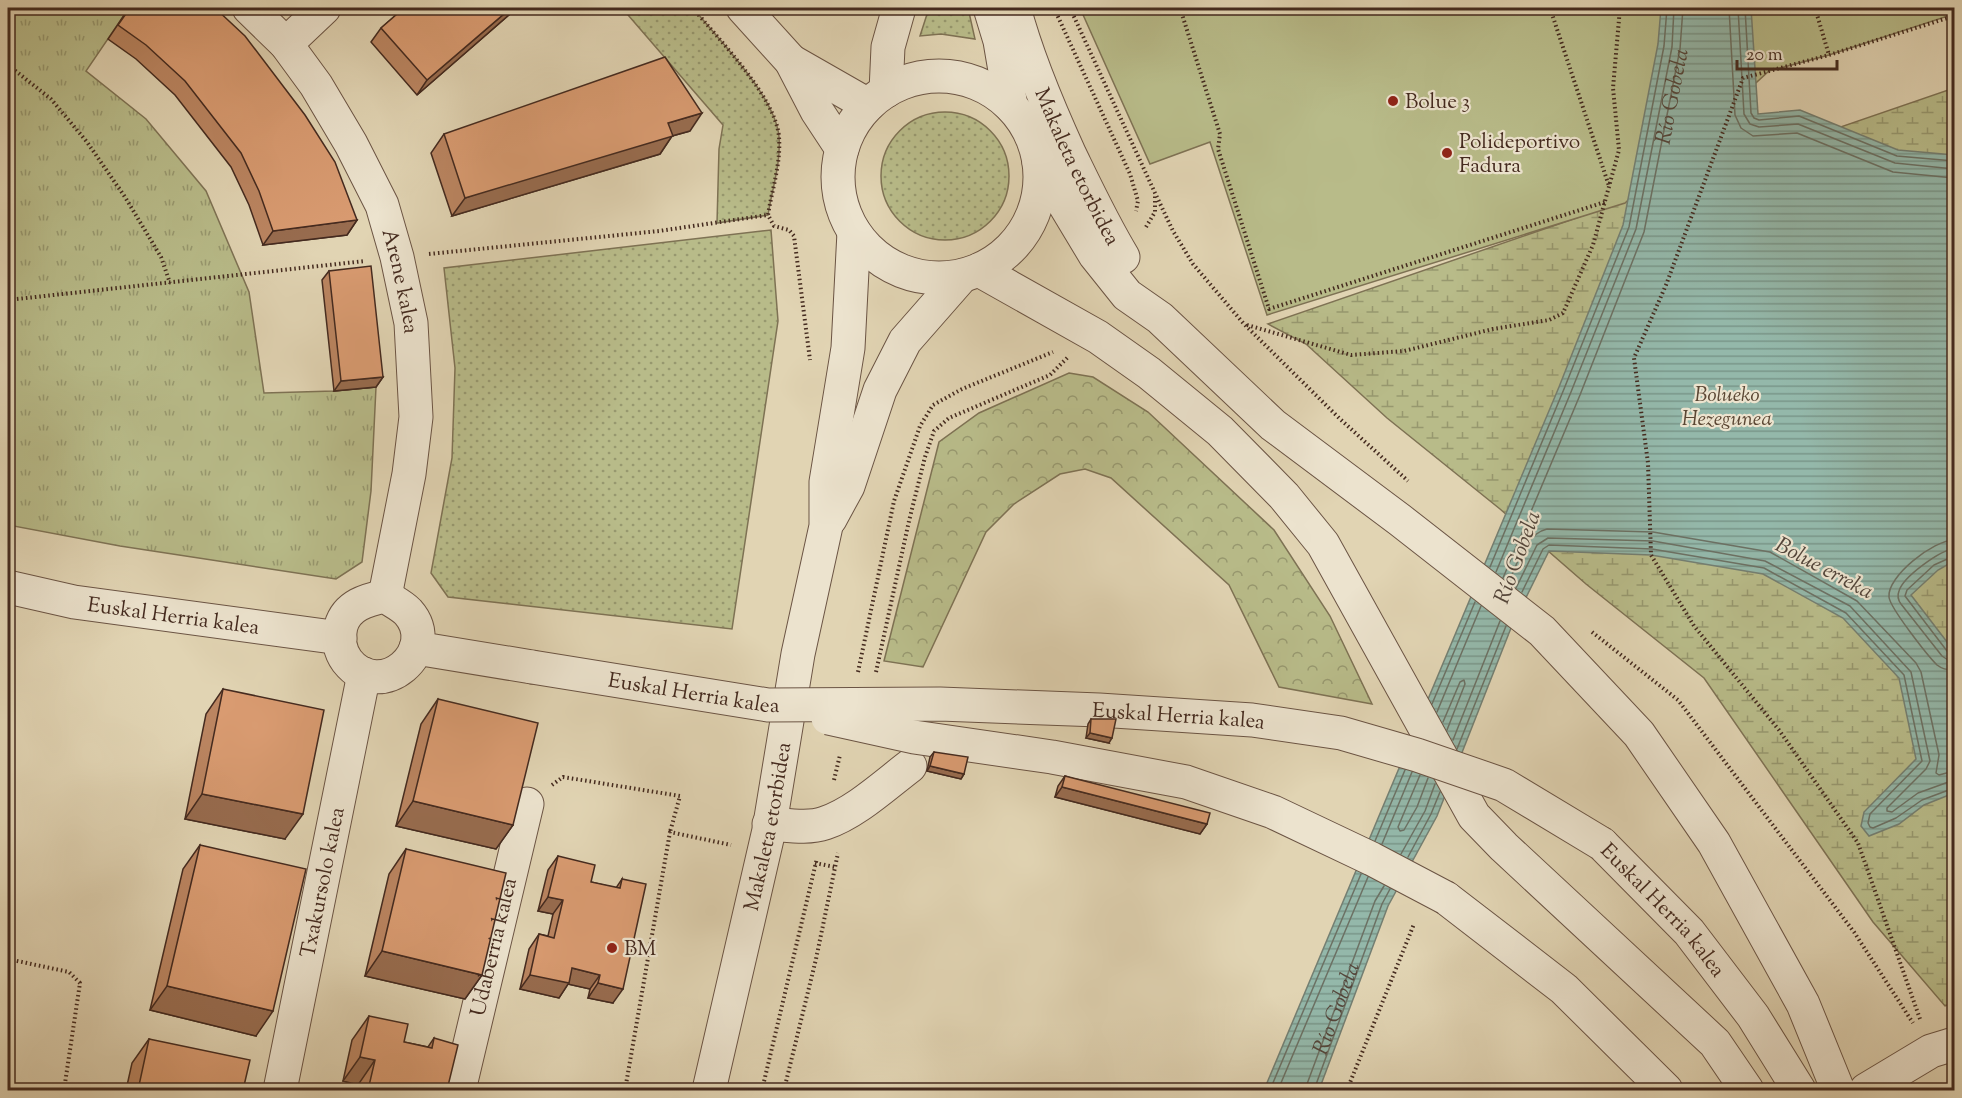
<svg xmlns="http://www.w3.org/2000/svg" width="1962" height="1098" font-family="'Sorts Mill Goudy',serif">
<defs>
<pattern id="grass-dots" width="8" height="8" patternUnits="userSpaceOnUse" patternTransform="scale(1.5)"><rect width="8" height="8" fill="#b8bb89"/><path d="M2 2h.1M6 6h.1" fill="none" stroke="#97986f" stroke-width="1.8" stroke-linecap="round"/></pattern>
<pattern id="forest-crowns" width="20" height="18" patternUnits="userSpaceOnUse" patternTransform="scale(1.5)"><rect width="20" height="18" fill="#b8bb89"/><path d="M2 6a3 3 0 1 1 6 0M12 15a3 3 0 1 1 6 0" fill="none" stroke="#97986f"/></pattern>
<pattern id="wetland-marsh" width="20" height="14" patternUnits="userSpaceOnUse" patternTransform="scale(1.5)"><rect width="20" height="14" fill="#b8bb89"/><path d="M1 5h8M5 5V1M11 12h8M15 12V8" fill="none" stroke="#97986f"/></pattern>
<pattern id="park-tufts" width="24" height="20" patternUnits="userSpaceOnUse" patternTransform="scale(1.5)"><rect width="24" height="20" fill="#b8bb89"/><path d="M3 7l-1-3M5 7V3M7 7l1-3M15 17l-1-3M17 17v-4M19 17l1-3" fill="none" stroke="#97986f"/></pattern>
<pattern id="water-rules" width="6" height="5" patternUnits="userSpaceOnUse" patternTransform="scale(1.5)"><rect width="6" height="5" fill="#94b8aa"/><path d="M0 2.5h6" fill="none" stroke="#7a968a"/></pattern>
</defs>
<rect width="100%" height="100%" fill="#e1d4b3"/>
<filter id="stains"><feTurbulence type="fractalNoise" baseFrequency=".00333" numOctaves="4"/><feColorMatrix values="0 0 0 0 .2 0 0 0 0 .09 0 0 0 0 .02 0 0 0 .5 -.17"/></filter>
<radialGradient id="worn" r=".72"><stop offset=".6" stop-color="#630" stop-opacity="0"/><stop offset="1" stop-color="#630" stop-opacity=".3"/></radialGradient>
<path fill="url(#grass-dots)" stroke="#7e7254" stroke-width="1.5" d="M 622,8 L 693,8 C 718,39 776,97 779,137 C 781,164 772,189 768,215 L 717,223 L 719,149 L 723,125 Z
M 929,8 L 968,8 L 975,39 L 941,34 L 920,36 Z
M881 176a64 64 0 1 1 128 0a64 64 0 1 1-128 0Z
M 771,230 L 778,321 L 732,629 L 448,597 L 431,573 L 452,458 L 455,368 L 444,268 Z"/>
<path fill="url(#forest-crowns)" stroke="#7e7254" stroke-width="1.5" d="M 1069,373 L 1093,377 L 1148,412 L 1274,530 L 1330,616 L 1372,704 L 1279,687 L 1229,585 L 1111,478 L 1085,469 L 1060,474 L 1014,504 L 986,532 L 923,667 L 884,661 L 939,442 L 979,413 Z"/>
<path fill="url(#wetland-marsh)" stroke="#7e7254" stroke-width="1.5" d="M 1954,88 L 1954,1003 L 1945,1006 L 1873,922 L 1704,678 L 1586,584 L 1500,509 L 1387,418 L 1306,344 L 1268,324 Z"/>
<path fill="url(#park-tufts)" stroke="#7e7254" stroke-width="1.5" d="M 8,8 L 129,8 L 86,71 L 146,119 L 206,191 L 249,292 L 264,393 L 334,391 L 376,387 L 371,491 L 362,562 L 336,579 L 120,546 L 8,525 Z"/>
<path fill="#b8bb89" stroke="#7e7254" stroke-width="1.5" d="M 1080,8 L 1954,8 L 1954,14 L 1829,55 L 1769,71 L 1625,203 L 1267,315 L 1210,142 L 1150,164 Z"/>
<path fill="url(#water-rules)" stroke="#747f72" stroke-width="1.5" d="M 1661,8 L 1751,8 L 1758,114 L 1800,110 L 1898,150 L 1954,155 L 1954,561 L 1938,570 L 1911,595 L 1954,651 L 1954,793 L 1924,805 L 1899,824 L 1869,836 L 1861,826 L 1864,812 L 1916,759 L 1899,678 L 1843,618 L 1763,574 L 1651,555 L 1549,551 L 1511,628 L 1437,816 L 1388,906 L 1319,1090 L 1264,1090 L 1559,387 L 1623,225 L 1658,44 Z"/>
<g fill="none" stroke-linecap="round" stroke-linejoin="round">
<g stroke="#6c7164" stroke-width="1.5">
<path d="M 1729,8 L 1735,115 L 1741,128 L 1753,136 L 1797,133 L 1893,172 L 1954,178"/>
<path d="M 1738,8 L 1744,114 L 1750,124 L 1759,127 L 1798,124 L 1895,163 L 1954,169"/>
<path d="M 1745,8 L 1751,113 L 1754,118 L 1759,120 L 1799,116 L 1897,156 L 1954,161"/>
<path d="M 1954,540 C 1934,540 1887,576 1889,597 C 1890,608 1928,656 1937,665 C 1942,669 1948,670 1954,670"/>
<path d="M 1954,549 C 1940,550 1903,577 1899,591 C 1897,596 1898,600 1901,604 L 1942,656 L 1948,660 L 1954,661"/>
<path d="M 1954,556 L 1934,565 L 1907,590 L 1905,596 L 1947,651 L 1954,654"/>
<path d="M 1490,567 L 1564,389 L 1629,227 L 1664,46 L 1667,8"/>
<path d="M 1496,572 L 1571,392 L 1636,229 L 1672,47 L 1674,8"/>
<path id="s1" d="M 1503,578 L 1580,395 L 1644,232 L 1680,49 L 1683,8"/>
<path d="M 1509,582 C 1517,564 1525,534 1547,529 L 1653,532 L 1770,552 L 1857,601 L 1916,663 L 1921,672 L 1939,755 L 1936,773 L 1939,775 L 1954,771"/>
<path d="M 1516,588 L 1537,545 L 1548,538 L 1653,541 L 1765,561 L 1850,606 L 1911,672 L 1930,761 L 1926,769 L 1887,808 L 1887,811 L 1892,812 L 1918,793 L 1954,780"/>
<path d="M 1522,592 L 1543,549 L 1549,545 L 1652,549 L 1764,568 L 1846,613 L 1904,675 L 1922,761 L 1870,814 L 1868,823 L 1870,827 L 1873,828 L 1896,818 L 1922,800 L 1954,788"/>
<path d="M 1432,704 L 1475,602"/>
<path d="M 1437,712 L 1481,606"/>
<path d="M 1443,722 L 1460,682 L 1464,680 L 1465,684 L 1447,730"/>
<path d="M 1453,740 L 1500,621"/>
<path d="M 1457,749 L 1506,626"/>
<path d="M 1420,775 L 1398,827 L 1400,831 L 1404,830 L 1417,807 L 1428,778"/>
<path d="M 1375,841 L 1405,770"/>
<path d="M 1382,844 L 1412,772"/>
<path d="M 1401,854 L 1425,811 L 1435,784"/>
<path d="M 1408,857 L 1431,814 L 1440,792"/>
<path d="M 1270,1090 L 1361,874"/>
<path d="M 1278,1090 L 1368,877"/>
<path id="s2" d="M 1306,1090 L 1307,1084 L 1375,901 L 1384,886"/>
<path d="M 1314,1090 L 1382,904 L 1390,889"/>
</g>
<defs>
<g id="minor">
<path id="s3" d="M 249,8 L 286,44 L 316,85 L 351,144 L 382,205 L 397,257 L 411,323 L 416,417 L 409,474 L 385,596"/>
<path d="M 743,8 L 791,61 L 817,111 L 842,149"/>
<path d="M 990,8 L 1000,41 L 1011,106"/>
<path id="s4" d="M 1014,8 C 1027,58 1048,107 1070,155 C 1087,190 1103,224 1123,257"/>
<path d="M 286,44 L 324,8"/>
<path d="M 791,61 L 868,105"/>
<circle cx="939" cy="177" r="101"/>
<path d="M 886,91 L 888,47 L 899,8"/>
<path d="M 1039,162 L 1095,255 L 1127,295 L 1160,318 L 1273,425 L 1400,520 L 1542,631 L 1639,734 L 1714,843 L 1803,1004 L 1838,1090"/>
<path d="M 979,270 L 1098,337 L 1149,373 L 1220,431 L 1284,496 L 1323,544 L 1474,816 L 1504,847 L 1715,1043 L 1747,1090"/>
<path d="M 830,519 L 848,486 L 880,390 L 905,341 L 962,276"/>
<path id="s5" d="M 8,587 L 74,602 L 340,638"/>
<path d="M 385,596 C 392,601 401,605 408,612 C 442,650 381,704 347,661 C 339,650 338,638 341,626 C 347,605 367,600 385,596 Z"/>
<path d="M 416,648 L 532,667"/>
<path d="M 769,824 C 787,825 808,829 825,823 C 855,813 885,785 910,766"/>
<path id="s6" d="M 1602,844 L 1689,932 L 1753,1016 L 1799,1090"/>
<path d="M 1446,898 L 1564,989 L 1666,1090"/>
<path id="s7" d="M 280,1090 L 364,674"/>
<path id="s8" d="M 459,1090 L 527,804"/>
<path id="s9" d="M 709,1090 L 769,830 L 798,654 L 826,526 L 826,482 L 848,348 L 854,232"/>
<path d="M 1866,1090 L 1931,1051 L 1954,1044"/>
</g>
</defs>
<use href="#minor" stroke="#6b5444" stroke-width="35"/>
<path stroke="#442a1f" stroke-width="4" stroke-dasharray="1.5 3" stroke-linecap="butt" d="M 693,8 C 718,39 776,97 779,137 C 781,164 772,189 768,215 L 774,226 L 789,230 L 794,236 L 810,360
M 1054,8 L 1130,174 L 1138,201 L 1136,211
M 1070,8 L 1155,193 L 1173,231 L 1193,264 L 1244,324 L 1339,418 L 1408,481
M 1180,8 L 1220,134 L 1218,149 L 1269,309 L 1605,202
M 1550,8 L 1609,186
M 1815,8 L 1829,55
M 8,65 L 51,99 L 87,142 L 125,197 L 161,257 L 170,283
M 1146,227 L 1155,212 L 1155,194
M 429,254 L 659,231 L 768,215
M 8,300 L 365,261
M 1247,325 L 1351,355 L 1404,351 L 1493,329 L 1549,320 L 1563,313 L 1593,245 L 1619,150 L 1613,88 L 1620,8
M 1592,632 L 1678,700 L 1854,932 L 1913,1023
M 858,672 L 894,501 L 920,426 L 933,405 L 962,389 L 1053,352
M 876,672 L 909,521 L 925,457 L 934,431 L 949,418 L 1050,375 L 1068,357
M 834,780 L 840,755
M 552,785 L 563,777 L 680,796 L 670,832
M 815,863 L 835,867
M 8,959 L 69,972 L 80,983 L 64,1090
M 1920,1019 L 1858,843 L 1779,730 L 1694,626 L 1651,555 L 1648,463 L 1634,358 L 1666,285 L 1743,78 L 1829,55 L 1954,16
M 625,1090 L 670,832 L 731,845
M 762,1090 L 817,858
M 784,1090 L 816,959 L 838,853
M 1347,1090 L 1414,924"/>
<use href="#minor" stroke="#ece3ce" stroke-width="33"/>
<defs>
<g id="minor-bridge">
<path id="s10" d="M 532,667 L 768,705 L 940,704 L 1099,710 L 1252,720 L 1341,733 L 1417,755 L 1504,785 L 1602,844"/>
<path d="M 828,718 L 914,737 L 1052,757 L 1186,782 L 1273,812 L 1372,859 L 1446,898"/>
</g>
</defs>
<use href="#minor-bridge" stroke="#6b5444" stroke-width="35" stroke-linecap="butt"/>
<use href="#minor-bridge" stroke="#ece3ce" stroke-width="33"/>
</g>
<path fill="#bb8561" stroke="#442a1f" stroke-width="1.5" d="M 129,8 L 357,220 L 347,235 L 263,245 L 249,205 L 231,167 L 175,95 L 136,59 L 108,39 Z
M 404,8 L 517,8 L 417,95 L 371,42 L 381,28 Z
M 690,131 L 672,136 L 660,154 L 452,216 L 431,153 L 444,134 Z
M 329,271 L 383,377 L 376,387 L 334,391 L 322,280 Z
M 223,689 L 285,839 L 185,819 L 206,714 Z
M 438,699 L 513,825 L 496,849 L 396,826 L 421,724 Z
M 1091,719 L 1109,743 L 1086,738 L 1088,724 Z
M 934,752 L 964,774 L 961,779 L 927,771 L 930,757 Z
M 1065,776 L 1207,824 L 1200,834 L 1055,797 L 1058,786 Z
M 200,845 L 256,1036 L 150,1010 L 183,869 Z
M 406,849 L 482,975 L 465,999 L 365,976 L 389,874 Z
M 558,856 L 591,882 L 616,888 L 622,879 L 613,1003 L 588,998 L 590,989 L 568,984 L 559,998 L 520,989 L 529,949 L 539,934 L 548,936 L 553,914 L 538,911 L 548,870 Z
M 369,1016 L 404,1042 L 428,1047 L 434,1038 L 447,1090 L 356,1090 L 358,1085 L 343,1081 L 352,1040 Z
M 149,1039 L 243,1090 L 126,1090 L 132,1063 Z"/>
<path fill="#986c4f" stroke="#442a1f" stroke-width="1.5" d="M 511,8 L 517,8 L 417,95 L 427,80 Z
M 702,113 L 690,131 L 672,136 L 660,154 L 452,216 L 465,198 L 668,123 Z
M 357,220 L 347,235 L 263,245 L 273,231 Z
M 383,377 L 376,387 L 334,391 L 341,381 Z
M 1090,733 L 1112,738 L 1109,743 L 1086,738 Z
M 930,766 L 964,774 L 961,779 L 927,771 Z
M 1062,787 L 1207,824 L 1200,834 L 1055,797 Z
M 202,794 L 303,814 L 285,839 L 185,819 Z
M 413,801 L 513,825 L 496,849 L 396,826 Z
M 548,897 L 563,900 L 553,914 L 538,911 Z
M 382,951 L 482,975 L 465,999 L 365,976 Z
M 572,968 L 600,975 L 590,989 L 568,984 L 559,998 L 520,989 L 530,975 Z
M 598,983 L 623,989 L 613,1003 L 588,998 Z
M 167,986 L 273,1011 L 256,1036 L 150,1010 Z
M 360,1057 L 375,1060 L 358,1085 L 343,1081 Z"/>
<path fill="#d99b71" stroke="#442a1f" stroke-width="1.5" d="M 130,8 L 215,8 L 245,36 L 305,115 L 335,162 L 357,220 L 273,231 L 259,191 L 241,153 L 185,81 L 146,45 L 118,25 Z
M 404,8 L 511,8 L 427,80 L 381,28 Z
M 665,57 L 702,113 L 668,123 L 673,136 L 465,198 L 444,134 Z
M 371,266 L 383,377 L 341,381 L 329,271 Z
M 223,689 L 324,710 L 303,814 L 202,794 Z
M 438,699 L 538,723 L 513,825 L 413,801 Z
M 1091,719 L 1116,719 L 1112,738 L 1090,733 Z
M 934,752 L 968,757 L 964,774 L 930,766 Z
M 1065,776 L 1210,813 L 1207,824 L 1062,787 Z
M 200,845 L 306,869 L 273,1011 L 167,986 Z
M 406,849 L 506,873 L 482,975 L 382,951 Z
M 558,856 L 595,865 L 591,882 L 620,888 L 622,879 L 646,884 L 623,989 L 598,983 L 600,975 L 572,968 L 569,983 L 530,975 L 539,934 L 554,938 L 563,900 L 548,897 Z
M 369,1016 L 408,1024 L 404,1042 L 432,1048 L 434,1038 L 458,1045 L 447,1090 L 368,1090 L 375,1060 L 360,1057 Z
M 149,1039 L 250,1060 L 243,1090 L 138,1090 Z"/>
<g fill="#8f2418" stroke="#ece3ce" stroke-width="2">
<circle cx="1393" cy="101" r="6"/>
<circle cx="1447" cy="153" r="6"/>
<circle cx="612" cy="948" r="6"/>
</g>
<g text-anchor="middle" stroke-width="4.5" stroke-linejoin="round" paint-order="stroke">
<g font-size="21" fill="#442a1f" stroke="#ece3ce" text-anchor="start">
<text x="1405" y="108">Bolue 3</text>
<text x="1459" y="148">Polideportivo<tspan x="1459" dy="24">Fadura</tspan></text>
<text x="624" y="955">BM</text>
</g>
<g font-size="21" fill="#442a1f" stroke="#ece3ce">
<text dy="7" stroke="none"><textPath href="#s4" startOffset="171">Makaleta etorbidea</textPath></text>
<text dy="7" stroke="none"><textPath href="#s3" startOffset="318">Arene kalea</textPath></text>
<text dy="7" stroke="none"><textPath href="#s5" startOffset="168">Euskal Herria kalea</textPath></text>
<text dy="7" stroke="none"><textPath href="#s10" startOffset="164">Euskal Herria kalea</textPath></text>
<text dy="7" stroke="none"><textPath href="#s10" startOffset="650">Euskal Herria kalea</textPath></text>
<text dy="7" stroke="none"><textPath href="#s9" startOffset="270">Makaleta etorbidea</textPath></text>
<text dy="7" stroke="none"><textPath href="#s7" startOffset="212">Txakursolo kalea</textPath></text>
<text dy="7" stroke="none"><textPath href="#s6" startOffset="90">Euskal Herria kalea</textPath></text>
<text dy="7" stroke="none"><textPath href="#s8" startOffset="147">Udaberria kalea</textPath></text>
</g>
<g font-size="21" font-style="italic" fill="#5b4734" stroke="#ece3ce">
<text x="1727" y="401">Bolueko<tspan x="1727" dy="24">Hezegunea</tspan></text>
</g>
<g font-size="22" font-style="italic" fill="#54463b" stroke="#ece3ce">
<text dy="8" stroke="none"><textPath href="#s1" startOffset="512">Río Gobela</textPath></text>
<text transform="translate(1516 557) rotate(-70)" y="8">Río Gobela</text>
<text transform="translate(1825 567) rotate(28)" y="8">Bolue erreka</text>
<text dy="8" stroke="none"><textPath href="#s2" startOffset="87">Río Gobela</textPath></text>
</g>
</g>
<rect width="1962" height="1098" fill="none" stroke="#e1d4b3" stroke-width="30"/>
<rect x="9" y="9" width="1944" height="1080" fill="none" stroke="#442a1f" stroke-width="3"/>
<rect x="15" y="15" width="1932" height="1068" fill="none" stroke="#442a1f" stroke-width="1.5"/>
<path d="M1737 60v9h100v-9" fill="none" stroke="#442a1f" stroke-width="3"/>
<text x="1746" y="60" font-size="18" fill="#442a1f" stroke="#ece3ce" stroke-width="4.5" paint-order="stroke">20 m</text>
<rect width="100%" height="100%" filter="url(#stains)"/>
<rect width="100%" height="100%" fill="url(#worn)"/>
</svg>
